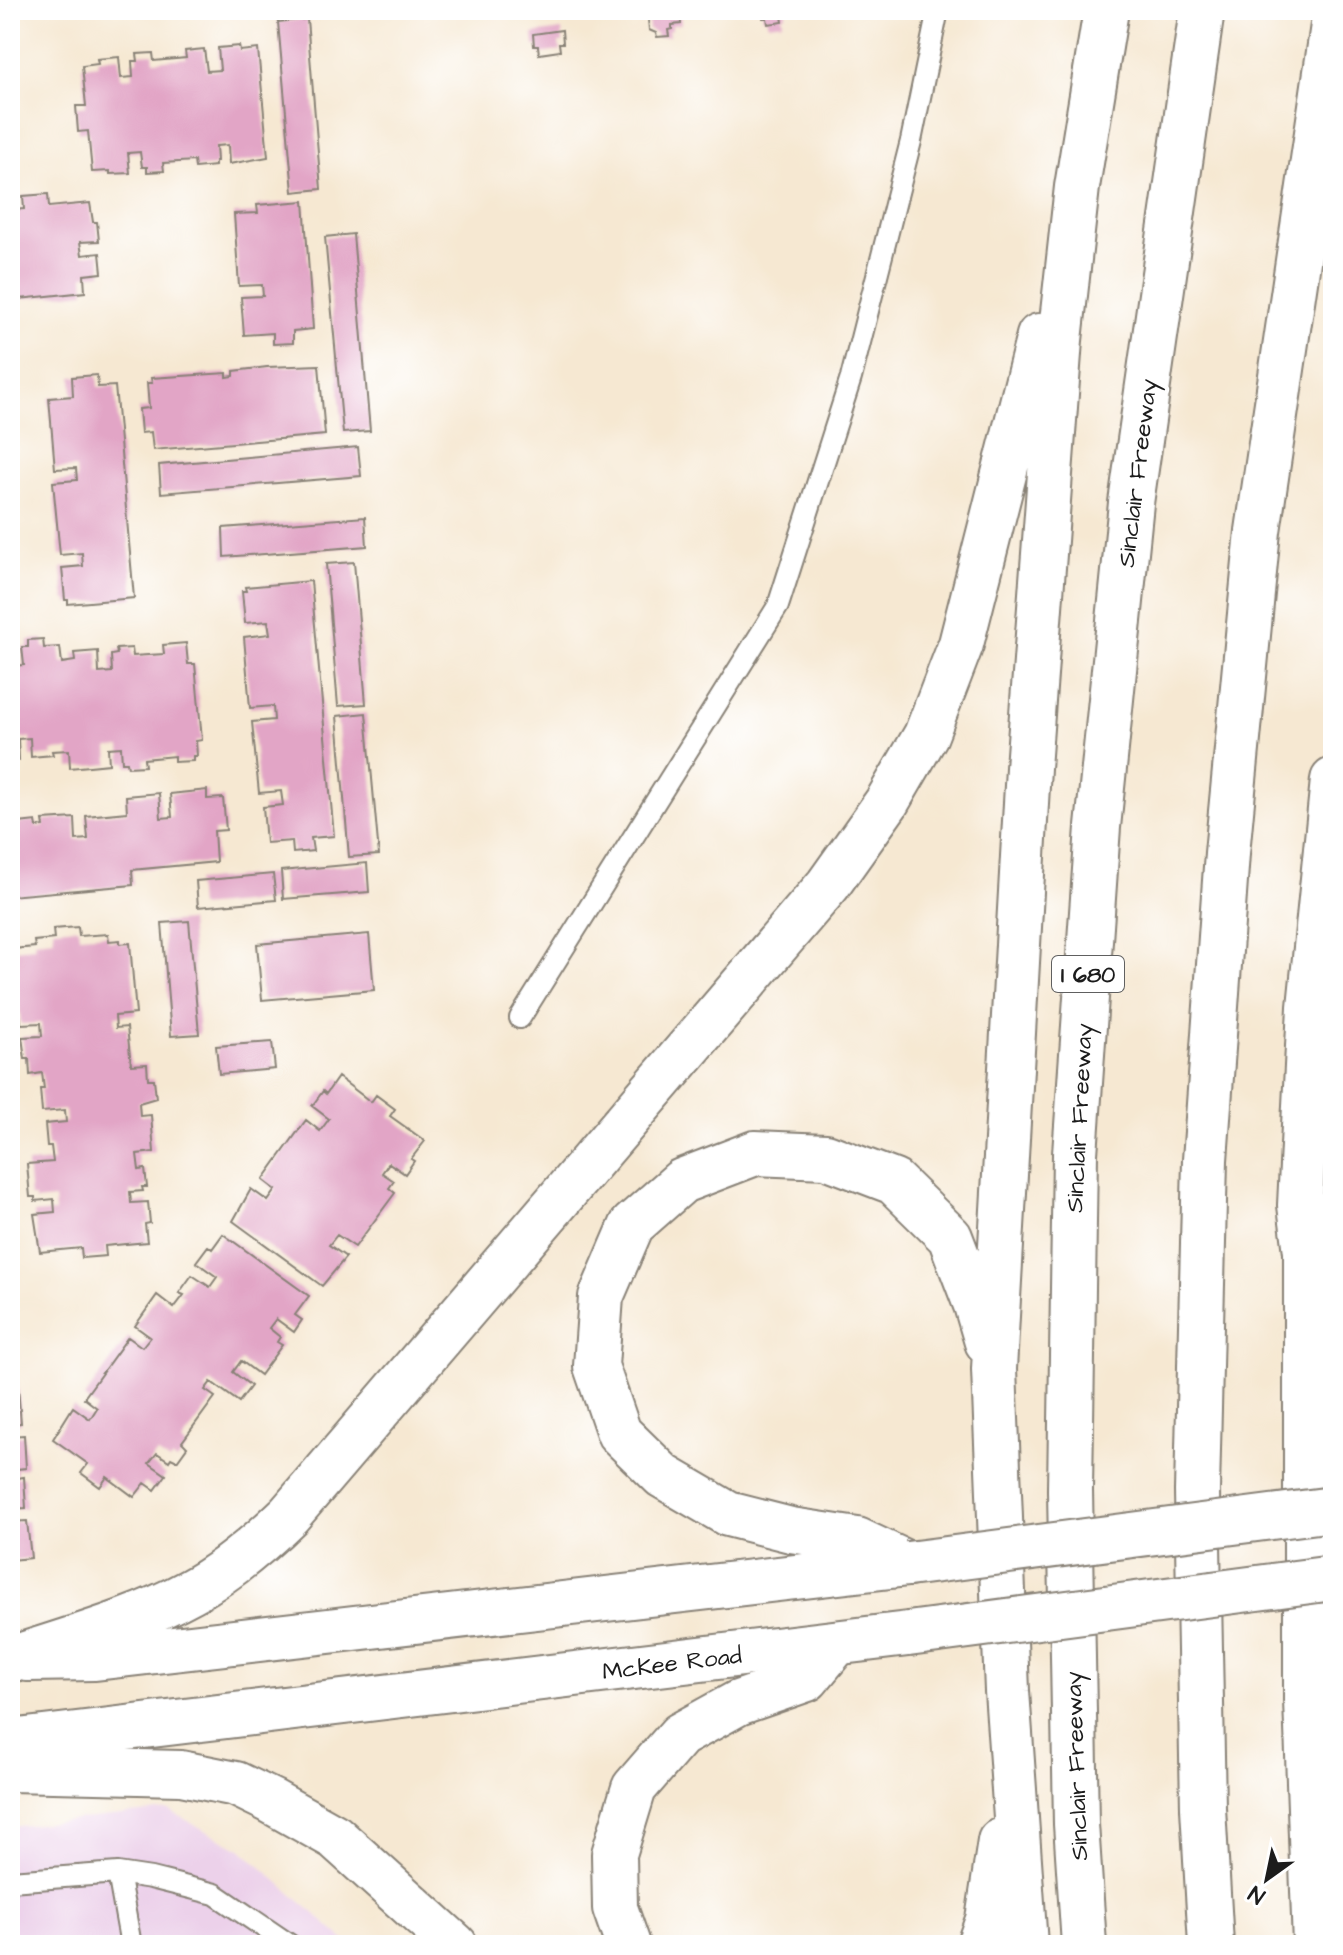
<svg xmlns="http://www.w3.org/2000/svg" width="1343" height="1955" font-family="'Architects Daughter',sans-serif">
<rect width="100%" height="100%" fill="#fff"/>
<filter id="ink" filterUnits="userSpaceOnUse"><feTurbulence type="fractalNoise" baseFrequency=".0125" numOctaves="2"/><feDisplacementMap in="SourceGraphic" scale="16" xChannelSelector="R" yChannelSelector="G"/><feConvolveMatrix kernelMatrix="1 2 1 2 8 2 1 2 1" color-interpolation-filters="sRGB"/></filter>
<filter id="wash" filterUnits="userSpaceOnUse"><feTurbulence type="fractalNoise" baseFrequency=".006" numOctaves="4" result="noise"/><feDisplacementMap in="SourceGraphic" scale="32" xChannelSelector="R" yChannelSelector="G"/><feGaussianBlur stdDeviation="1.8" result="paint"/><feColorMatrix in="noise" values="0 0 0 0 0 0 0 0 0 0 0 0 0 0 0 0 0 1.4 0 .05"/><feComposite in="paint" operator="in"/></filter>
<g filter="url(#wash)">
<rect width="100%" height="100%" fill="#f6e8d2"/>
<path fill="#ecd1ea" d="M 168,1810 L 242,1850 L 350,1945 L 10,1945 L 10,1827 Z"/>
<g id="blocks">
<path fill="#e2a5c6" d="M 762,10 L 785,10 L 786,15 L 782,16 L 783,22 L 768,24 L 767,18 L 763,18 Z
M 680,14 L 681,24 L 672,25 L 672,29 L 668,30 L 669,36 L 657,37 L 656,33 L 649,30 L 648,19 Z
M 307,19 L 321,189 L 293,192 L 278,22 Z
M 562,30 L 563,43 L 559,43 L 560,51 L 539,54 L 538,46 L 534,46 L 533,34 Z
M 239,46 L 240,51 L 258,49 L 268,157 L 229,164 L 228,145 L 216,146 L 217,161 L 215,161 L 215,166 L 195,168 L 194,161 L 163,163 L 164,171 L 147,172 L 147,167 L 142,167 L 140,152 L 128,153 L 130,173 L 110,174 L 110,171 L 92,172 L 88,131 L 78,132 L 76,106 L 86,106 L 82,66 L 98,64 L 97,59 L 119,57 L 121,78 L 133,77 L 132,61 L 138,61 L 137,54 L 153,53 L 154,61 L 186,58 L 185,51 L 204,49 L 207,71 L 220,70 L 218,48 Z
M 48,194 L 49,207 L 90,203 L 93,222 L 97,222 L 99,241 L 80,242 L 82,255 L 100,253 L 102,273 L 84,275 L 85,292 L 10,300 L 10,210 L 24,209 L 23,196 Z
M 304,201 L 313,329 L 293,331 L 293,343 L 273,344 L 273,333 L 244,335 L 241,297 L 263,296 L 262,285 L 239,286 L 234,214 L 258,213 L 257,205 Z
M 353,234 L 370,431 L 343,433 L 325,237 Z
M 319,365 L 325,435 L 153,450 L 151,432 L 141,433 L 139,409 L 149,408 L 147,383 L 152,383 L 151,378 L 227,373 L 227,377 L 234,376 L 234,371 L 267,367 Z
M 97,375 L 98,387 L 115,386 L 134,598 L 68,604 L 68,600 L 65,600 L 62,568 L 83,566 L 82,553 L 60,555 L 53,482 L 77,480 L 76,468 L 55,469 L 49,398 L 73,396 L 72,377 Z
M 358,447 L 361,476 L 161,493 L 159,465 Z
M 365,517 L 367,546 L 224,557 L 223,528 Z
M 354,562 L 366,704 L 338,706 L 326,564 Z
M 311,581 L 334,836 L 311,838 L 313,851 L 293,853 L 292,841 L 266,843 L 263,807 L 283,805 L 281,791 L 259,793 L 252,722 L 274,720 L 273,706 L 250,708 L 244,637 L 270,634 L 268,621 L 245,623 L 242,591 L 246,591 L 245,587 Z
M 43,639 L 44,648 L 60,647 L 62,663 L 75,661 L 74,653 L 98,651 L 99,673 L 112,672 L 111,655 L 117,654 L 116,649 L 132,648 L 133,656 L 164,654 L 163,645 L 186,643 L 188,664 L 195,664 L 202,740 L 196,741 L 197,756 L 193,756 L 193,761 L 174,762 L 174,756 L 144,759 L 145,766 L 128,767 L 127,762 L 122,762 L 121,747 L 108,748 L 109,764 L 70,768 L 69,750 L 52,751 L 53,755 L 31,757 L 30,738 L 18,739 L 19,760 L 10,761 L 10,666 L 24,665 L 22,647 L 28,647 L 28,640 Z
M 366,713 L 379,855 L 349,857 L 337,716 Z
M 207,790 L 207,799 L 223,798 L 226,830 L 214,831 L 216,862 L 132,870 L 133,885 L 10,896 L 10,824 L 36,821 L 37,827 L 44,826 L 43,820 L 75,818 L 76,840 L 88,839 L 86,816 L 127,812 L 126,796 L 159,793 L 161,818 L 172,817 L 170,794 Z
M 367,863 L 369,892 L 283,899 L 281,871 Z
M 273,874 L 276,900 L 198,907 L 196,881 Z
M 189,921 L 199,1034 L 171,1036 L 162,923 Z
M 78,927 L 79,936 L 108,934 L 109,941 L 120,940 L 120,944 L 130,943 L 136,1014 L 115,1016 L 116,1028 L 127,1027 L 131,1065 L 147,1064 L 148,1079 L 154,1079 L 156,1098 L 139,1103 L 140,1116 L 151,1115 L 154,1152 L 137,1154 L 139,1170 L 145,1169 L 147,1187 L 142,1187 L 143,1191 L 130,1192 L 131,1203 L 148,1202 L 150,1223 L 145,1224 L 147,1242 L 105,1246 L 106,1256 L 82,1258 L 81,1248 L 40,1252 L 34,1214 L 55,1212 L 54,1199 L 35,1201 L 35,1197 L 30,1197 L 27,1164 L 53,1162 L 51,1146 L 47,1146 L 45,1124 L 66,1122 L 65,1110 L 42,1112 L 40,1089 L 44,1089 L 42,1073 L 30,1075 L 29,1059 L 25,1059 L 22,1037 L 42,1036 L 41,1023 L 21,1024 L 13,949 L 35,947 L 34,941 L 54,939 L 53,929 Z
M 369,934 L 374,990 L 262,1000 L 257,944 Z
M 272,1042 L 275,1069 L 219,1074 L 216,1046 Z
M 338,1077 L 371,1102 L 376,1095 L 395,1109 L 390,1116 L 425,1141 L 411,1159 L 414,1161 L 405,1174 L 389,1163 L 382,1173 L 394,1181 L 389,1188 L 395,1193 L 355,1247 L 337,1235 L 329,1245 L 346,1257 L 322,1286 L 233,1221 L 251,1189 L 268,1201 L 276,1190 L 263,1180 L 306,1120 L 320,1131 L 329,1119 L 312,1106 L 323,1091 L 326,1094 Z
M 223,1234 L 309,1296 L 295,1315 L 302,1320 L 294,1332 L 276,1319 L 269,1328 L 280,1337 L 277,1342 L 282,1345 L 260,1375 L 241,1361 L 233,1372 L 251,1386 L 239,1402 L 211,1382 L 205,1390 L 215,1397 L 182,1442 L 187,1447 L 177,1461 L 171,1458 L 169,1461 L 157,1453 L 149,1463 L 166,1475 L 155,1490 L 145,1483 L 134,1497 L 107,1477 L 100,1487 L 81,1473 L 88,1464 L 53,1439 L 73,1407 L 90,1419 L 97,1408 L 84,1398 L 128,1337 L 142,1347 L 150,1337 L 135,1326 L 157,1295 L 174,1308 L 184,1295 L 179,1293 L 192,1275 L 210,1287 L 217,1277 L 196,1262 L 208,1246 L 212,1249 Z
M 10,1351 L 15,1351 L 21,1423 L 10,1424 Z
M 24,1435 L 26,1468 L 17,1469 L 17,1478 L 24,1477 L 26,1508 L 10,1509 L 10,1436 Z
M 27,1521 L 31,1558 L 10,1560 L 10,1522 Z"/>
</g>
</g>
<g filter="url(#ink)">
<use href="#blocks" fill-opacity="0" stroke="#898277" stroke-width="2"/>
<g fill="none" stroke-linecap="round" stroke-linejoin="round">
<defs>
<path id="service" d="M 520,1018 L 778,606 L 851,378 L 911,141 L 938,10
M 118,1873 L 131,1945
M 10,1881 L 118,1873 L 151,1878 L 215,1894 L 290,1945"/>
<path id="primary" d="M 27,1659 L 95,1658 L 908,1564
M 10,1742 L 908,1634"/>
<path id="motorway" d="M 908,1564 L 857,1540 L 791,1530 L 728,1514 L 663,1476 L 619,1433 L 596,1366 L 601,1297 L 632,1225 L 682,1181 L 755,1153 L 826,1156 L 894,1182 L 950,1237 L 976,1305 L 987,1342
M 10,1659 C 70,1639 135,1622 191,1591 C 225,1573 261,1542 289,1515 L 828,885 L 887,802 L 926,735 L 961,644 L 1039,336
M 10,1769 L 181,1773 L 236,1784 L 271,1801 L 335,1837 L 455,1945
M 628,1945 L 615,1908 L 614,1854 L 634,1788 L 680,1735 L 738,1703 L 807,1679 L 836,1644
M 979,1945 L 988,1920 L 1000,1841
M 1025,1945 L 1007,1691 L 994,1369 L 1028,768 L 1060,340 L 1077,187 L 1106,10
M 1084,1945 L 1076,1824 L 1070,1490 L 1075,1154 L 1098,827 L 1131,503 L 1202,10
M 1211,1945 L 1203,1808 L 1197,1491 L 1205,1160 L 1227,853 L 1258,531 L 1333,25
M 1315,1945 L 1306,1700 L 1306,1252 L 1300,1205 L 1310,1007 L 1333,780"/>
</defs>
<use href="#service" stroke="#898277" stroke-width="24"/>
<use href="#primary" stroke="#898277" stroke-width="48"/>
<use href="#motorway" stroke="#898277" stroke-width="48"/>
<use href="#service" stroke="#fff" stroke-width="20"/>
<use href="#primary" stroke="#fff" stroke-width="44"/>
<use href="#motorway" stroke="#fff" stroke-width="44"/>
<defs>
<path id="primary-bridge" d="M 908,1564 L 1333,1509
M 908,1634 L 1333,1578"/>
</defs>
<use href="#primary-bridge" stroke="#898277" stroke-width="48" stroke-linecap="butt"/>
<use href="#primary-bridge" stroke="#fff" stroke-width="44"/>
</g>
</g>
<g text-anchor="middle" stroke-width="8" stroke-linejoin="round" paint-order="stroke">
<rect fill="#fff" stroke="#606060" stroke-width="2" x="1052" y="956" width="72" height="36" rx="6"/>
<g font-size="22" font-weight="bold" fill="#1c1c1c">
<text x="1088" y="982">I 680</text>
</g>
<g font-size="24" fill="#1c1c1c" stroke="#fff">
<text transform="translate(1137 473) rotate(-83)" y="8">Sinclair Freeway</text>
<text transform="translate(1079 1118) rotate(-87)" y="8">Sinclair Freeway</text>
<text transform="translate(672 1663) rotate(-7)" y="8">McKee Road</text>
<text transform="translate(1076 1766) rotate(-92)" y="8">Sinclair Freeway</text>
</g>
</g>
<rect width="1343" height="1955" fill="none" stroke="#fff" stroke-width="40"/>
<g transform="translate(1267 1879) rotate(213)" stroke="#ffffff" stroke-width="6" paint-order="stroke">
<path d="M0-6L14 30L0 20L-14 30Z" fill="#1c1c1c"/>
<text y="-12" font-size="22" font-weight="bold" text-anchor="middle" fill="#1c1c1c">N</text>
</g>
</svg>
